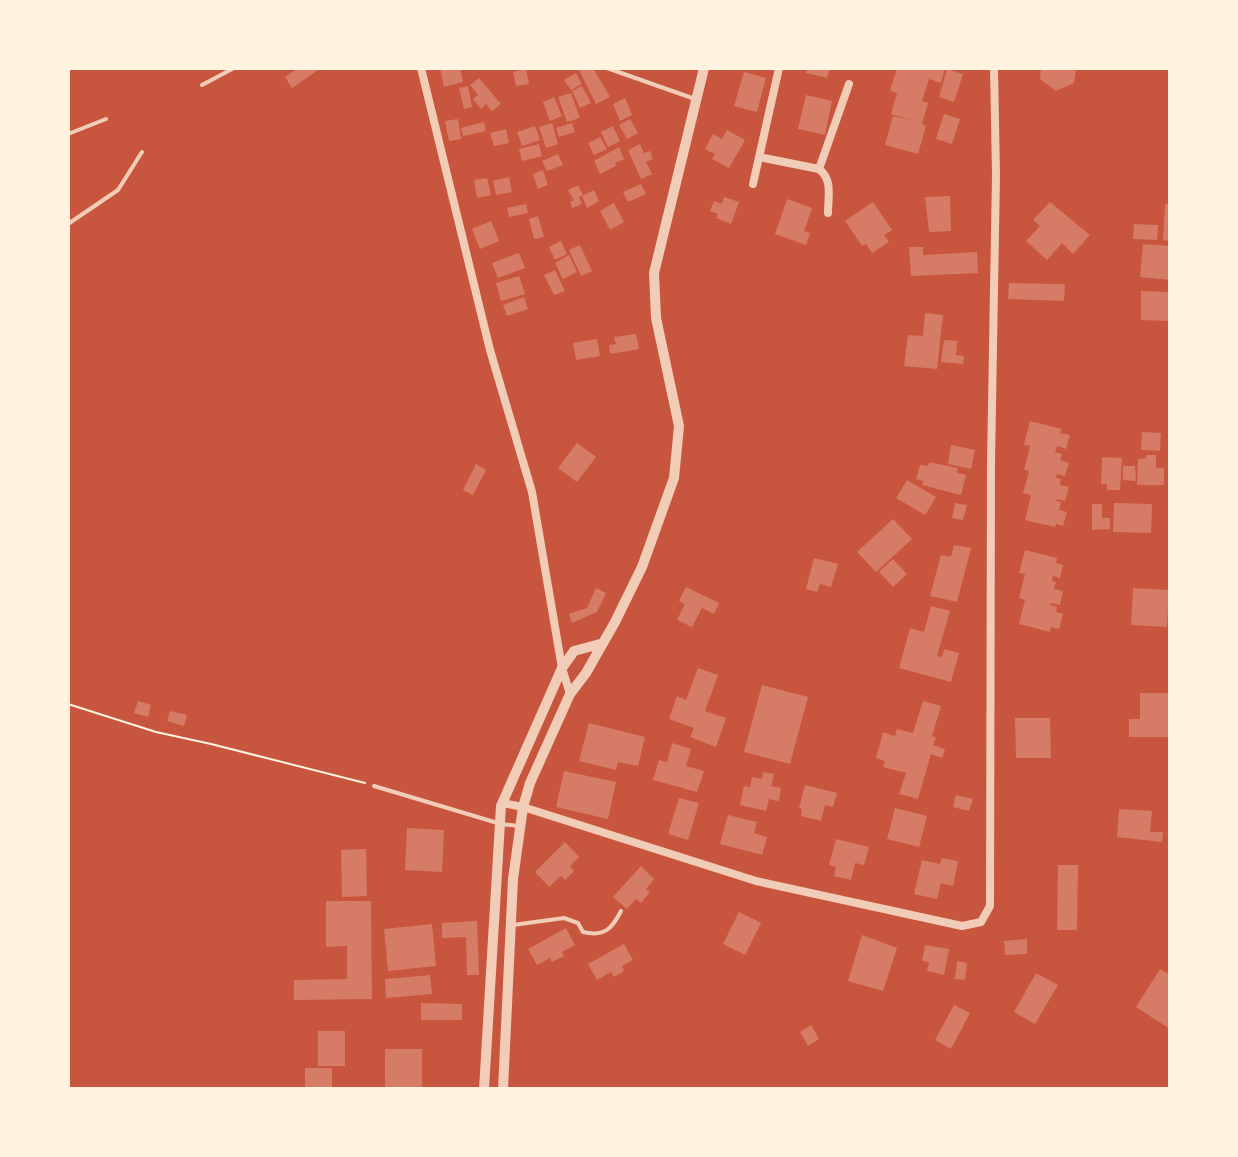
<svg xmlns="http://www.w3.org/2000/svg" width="1238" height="1157" font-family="'Libre Baskerville',serif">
<rect width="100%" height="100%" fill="#c8553d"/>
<path fill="#d67c66" d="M 298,68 L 309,69 L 321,68 L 292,88 L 285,77 Z
M 440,68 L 460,68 L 463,82 L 444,87 Z
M 578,68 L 593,68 L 610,97 L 596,104 Z
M 807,68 L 830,68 L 827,78 L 806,73 Z
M 897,68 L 945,68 L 941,83 L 929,79 L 922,101 L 928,103 L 922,124 L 926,126 L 918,154 L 885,145 L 893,116 L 915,121 L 891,114 L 897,93 L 890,91 Z
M 1041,68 L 1076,68 L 1074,83 L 1056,91 L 1040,79 Z
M 526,69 L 529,84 L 516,86 L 513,72 Z
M 947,69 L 963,74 L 954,102 L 939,97 Z
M 744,72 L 766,78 L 757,112 L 734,106 Z
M 576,73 L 582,84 L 571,90 L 564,80 Z
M 479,78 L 501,104 L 492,111 L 486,104 L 481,109 L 473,99 L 478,95 L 470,85 Z
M 468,86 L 472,107 L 464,109 L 459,88 Z
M 582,86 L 591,103 L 580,108 L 572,91 Z
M 571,93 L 580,118 L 567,122 L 558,97 Z
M 806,95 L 832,101 L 825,135 L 798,129 Z
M 554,97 L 562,116 L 550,121 L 543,102 Z
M 625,98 L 632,115 L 620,121 L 613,104 Z
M 944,114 L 960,119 L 952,144 L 936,139 Z
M 458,119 L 461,139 L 449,141 L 445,121 Z
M 630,119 L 638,133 L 627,139 L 619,125 Z
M 484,122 L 486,131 L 463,136 L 461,128 Z
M 552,123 L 558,144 L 546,148 L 539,127 Z
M 572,123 L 575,132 L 559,137 L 556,128 Z
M 535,126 L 540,140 L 522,146 L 517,132 Z
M 613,126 L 620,141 L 608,147 L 601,132 Z
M 506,129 L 509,143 L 494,146 L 490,133 Z
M 727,130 L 745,140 L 729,168 L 712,159 L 715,154 L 705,149 L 713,134 L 722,139 Z
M 600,137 L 607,149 L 594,155 L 588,143 Z
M 539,144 L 542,156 L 522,161 L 519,149 Z
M 640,144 L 644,153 L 650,151 L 653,159 L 646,162 L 652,174 L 641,179 L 628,150 Z
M 619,147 L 624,159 L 615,163 L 616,166 L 600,174 L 594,161 Z
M 558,154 L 563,165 L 547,171 L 542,161 Z
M 543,170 L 548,185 L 538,189 L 533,174 Z
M 509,177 L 512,192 L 496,195 L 493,181 Z
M 487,178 L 491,195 L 477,198 L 474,180 Z
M 641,184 L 646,194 L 628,202 L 623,192 Z
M 578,185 L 583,195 L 579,197 L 582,204 L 572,208 L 570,202 L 574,200 L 568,190 Z
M 594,190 L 599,201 L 587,208 L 582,196 Z
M 950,196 L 951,231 L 929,232 L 925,197 Z
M 724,197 L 739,202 L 731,224 L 716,218 L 718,214 L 710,211 L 714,201 L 722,204 Z
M 787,199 L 812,208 L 804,231 L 810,233 L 806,245 L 775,234 Z
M 873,202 L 892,230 L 884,235 L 889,242 L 872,253 L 866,244 L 862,246 L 845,221 Z
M 1050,202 L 1090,235 L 1073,254 L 1062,243 L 1047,260 L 1026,241 L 1040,226 L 1033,220 Z
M 614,203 L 624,222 L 610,230 L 600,211 Z
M 526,204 L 528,213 L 509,217 L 507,208 Z
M 1165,204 L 1170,204 L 1170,241 L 1163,240 Z
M 538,216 L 544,237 L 534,239 L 529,219 Z
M 491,221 L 499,241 L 480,249 L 472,229 Z
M 1134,224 L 1158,225 L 1157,240 L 1133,239 Z
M 561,241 L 567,254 L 555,260 L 549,247 Z
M 1143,244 L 1170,246 L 1170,280 L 1140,277 Z
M 580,245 L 592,271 L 581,276 L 569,250 Z
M 909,247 L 923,247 L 923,255 L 977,252 L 978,273 L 911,276 Z
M 519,253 L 525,268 L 498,278 L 492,263 Z
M 569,255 L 577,272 L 563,279 L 555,263 Z
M 555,270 L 565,291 L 554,295 L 544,275 Z
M 519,276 L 525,294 L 501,301 L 496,283 Z
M 1009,283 L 1065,284 L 1064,301 L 1008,299 Z
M 1141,291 L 1170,292 L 1170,321 L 1141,320 Z
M 524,297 L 528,309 L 507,316 L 503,305 Z
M 925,313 L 943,315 L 937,369 L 904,366 L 908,335 L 923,336 Z
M 636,334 L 639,349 L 610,354 L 609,345 L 616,344 L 614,337 Z
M 597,339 L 600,356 L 576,360 L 573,343 Z
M 944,340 L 957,341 L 956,355 L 964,356 L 963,364 L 941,362 Z
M 1030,421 L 1062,429 L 1060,433 L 1070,435 L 1066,449 L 1057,446 L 1055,452 L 1062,454 L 1060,460 L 1069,463 L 1065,476 L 1057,474 L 1056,478 L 1061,479 L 1060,485 L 1069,487 L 1065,501 L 1057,499 L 1056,501 L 1061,502 L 1059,510 L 1067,512 L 1063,526 L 1056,524 L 1055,527 L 1025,520 L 1031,495 L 1023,493 L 1029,471 L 1024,470 L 1030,446 L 1024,445 Z
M 1142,432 L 1161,433 L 1160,451 L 1141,450 Z
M 577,443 L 596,457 L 577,482 L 558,468 Z
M 951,445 L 975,450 L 971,469 L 948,464 Z
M 1146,455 L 1156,455 L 1156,468 L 1164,468 L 1164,485 L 1137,485 L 1138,459 L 1146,458 Z
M 1102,457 L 1122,458 L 1120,490 L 1107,490 L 1107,484 L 1101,484 Z
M 929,462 L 958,468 L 957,473 L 966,475 L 961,495 L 922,485 L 923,481 L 916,479 L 920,465 L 928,466 Z
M 476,464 L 486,470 L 473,495 L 463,490 Z
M 1123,466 L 1135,466 L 1136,481 L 1123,480 Z
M 907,480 L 936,497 L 925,515 L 896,498 Z
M 955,503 L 967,505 L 963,520 L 952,518 Z
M 1114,503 L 1152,504 L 1151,533 L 1113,532 Z
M 1092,504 L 1102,504 L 1102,518 L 1110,518 L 1110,529 L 1092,530 Z
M 893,519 L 912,539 L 876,572 L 857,552 Z
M 954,545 L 971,548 L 957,602 L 930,596 L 941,555 L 951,557 Z
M 1025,550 L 1057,558 L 1056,563 L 1063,565 L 1060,578 L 1053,576 L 1052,581 L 1056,582 L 1054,589 L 1063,591 L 1060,605 L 1051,603 L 1050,605 L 1057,607 L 1056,612 L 1063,614 L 1059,629 L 1051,627 L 1050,632 L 1019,624 L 1025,600 L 1019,598 L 1025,574 L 1019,573 Z
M 814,558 L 838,564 L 831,587 L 820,584 L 817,592 L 806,589 Z
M 893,559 L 907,574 L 893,587 L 879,572 Z
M 686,587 L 719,603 L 714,614 L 702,608 L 692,627 L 677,620 L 685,604 L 679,601 Z
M 596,588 L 606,593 L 597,612 L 572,623 L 569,614 L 587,608 Z
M 1133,588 L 1169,590 L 1167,627 L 1131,625 Z
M 931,606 L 950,611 L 937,656 L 942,657 L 944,649 L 959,653 L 951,682 L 899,668 L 910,628 L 924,632 Z
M 698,668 L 718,675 L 705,711 L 726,718 L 716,747 L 690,737 L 694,728 L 669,719 L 677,696 L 686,700 Z
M 762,685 L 808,697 L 790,764 L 744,752 Z
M 1140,693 L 1170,693 L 1170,737 L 1129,737 L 1129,719 L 1140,719 Z
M 138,701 L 151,705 L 148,717 L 134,713 Z
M 923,701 L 941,706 L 932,736 L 936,738 L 933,745 L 945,749 L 942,758 L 931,754 L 918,799 L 899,794 L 906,773 L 883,767 L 885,761 L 876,758 L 883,732 L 895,736 L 897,729 L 913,733 Z
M 170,711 L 187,715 L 184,726 L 167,721 Z
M 1015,718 L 1050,718 L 1051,758 L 1016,758 Z
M 589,723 L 645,737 L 638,766 L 618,762 L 616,770 L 579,761 Z
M 672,743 L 691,749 L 686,766 L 704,771 L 697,792 L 653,780 L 659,760 L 667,762 Z
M 564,771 L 616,782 L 608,819 L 556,807 Z
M 763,772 L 774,774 L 771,786 L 781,788 L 779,801 L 769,799 L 766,811 L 740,805 L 744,786 L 750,787 L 752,777 L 762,779 Z
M 805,785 L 837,793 L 833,807 L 825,805 L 821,821 L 801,816 L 802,809 L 799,808 Z
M 956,795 L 973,799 L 969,811 L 953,807 Z
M 679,798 L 699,803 L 688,840 L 668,834 Z
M 895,808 L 927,816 L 919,847 L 887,839 Z
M 1119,809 L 1152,811 L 1150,832 L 1163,832 L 1162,842 L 1117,837 Z
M 728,815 L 757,822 L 754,833 L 767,837 L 762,855 L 720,844 Z
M 407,828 L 444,830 L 442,872 L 405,870 Z
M 836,839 L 869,847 L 864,865 L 855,863 L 851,880 L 834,876 L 836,867 L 829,865 Z
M 565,842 L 579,857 L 570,866 L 574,871 L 565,880 L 561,876 L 549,887 L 535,872 Z
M 366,849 L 367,896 L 342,897 L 341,850 Z
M 942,858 L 958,861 L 953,886 L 941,883 L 937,899 L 914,894 L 922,860 L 940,864 Z
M 1058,865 L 1078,865 L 1077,930 L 1057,930 Z
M 641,866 L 654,879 L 646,889 L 650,892 L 641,903 L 636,899 L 627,909 L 613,897 Z
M 326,901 L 371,901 L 372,999 L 294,1000 L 294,980 L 347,979 L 347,946 L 326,947 Z
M 739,912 L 761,923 L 745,955 L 723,944 Z
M 477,921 L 479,975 L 467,975 L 466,937 L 442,938 L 442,923 Z
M 432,924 L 436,966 L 388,971 L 384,929 Z
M 566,928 L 575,945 L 562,952 L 564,956 L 552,962 L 550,958 L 537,965 L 528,949 Z
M 862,935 L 897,948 L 883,991 L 848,981 Z
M 1027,939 L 1027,954 L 1005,955 L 1004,941 Z
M 624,944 L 633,960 L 622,966 L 624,971 L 614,977 L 611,972 L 597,980 L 588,964 Z
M 925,945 L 949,949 L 944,975 L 927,971 L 929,962 L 922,961 Z
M 957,961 L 967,963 L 965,980 L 955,979 Z
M 1160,969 L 1170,975 L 1170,1029 L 1136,1007 Z
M 1036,973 L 1058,985 L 1035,1024 L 1014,1012 Z
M 430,975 L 432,994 L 386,998 L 385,979 Z
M 421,1003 L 462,1004 L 462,1020 L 421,1020 Z
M 954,1005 L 970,1013 L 951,1049 L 935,1040 Z
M 811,1025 L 819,1039 L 808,1046 L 800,1032 Z
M 318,1031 L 345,1031 L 345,1066 L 318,1066 Z
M 385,1049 L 422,1049 L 422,1089 L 385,1089 Z
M 305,1068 L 332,1068 L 332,1089 L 305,1089 Z"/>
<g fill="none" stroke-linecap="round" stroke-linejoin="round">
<path stroke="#fff3e0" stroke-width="2" d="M 68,704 L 156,732 L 211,744 L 365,783"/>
<path stroke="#f1ccb7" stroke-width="4" d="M 607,68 L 695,99
M 202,85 L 234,68
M 68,134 L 106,119
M 68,224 L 118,190 L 142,152
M 374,786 L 501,824 L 519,826
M 513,925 L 564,918 L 578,923 L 583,932 C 604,937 612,929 621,911"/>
<path stroke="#f1ccb7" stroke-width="8" d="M 421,68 L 490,350 L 532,492 L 562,668 L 570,694
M 759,157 L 819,169
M 753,184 L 779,68
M 828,213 C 828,196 833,180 819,169 L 849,84
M 502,803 L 523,807 L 756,881 L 962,926 L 981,922 L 990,906 L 991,463 L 996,175 L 994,68"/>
<path stroke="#f1ccb7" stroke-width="10" d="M 484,1089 L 501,806 L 562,668 L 574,651 L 600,644
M 503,1089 L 513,879 L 523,807 L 530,783 L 570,694 L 586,673 L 615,622 L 642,567 L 674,478 L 679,426 L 656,318 L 654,273 L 704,68"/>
</g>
<rect width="1238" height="1157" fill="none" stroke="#fff3e0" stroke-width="140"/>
</svg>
